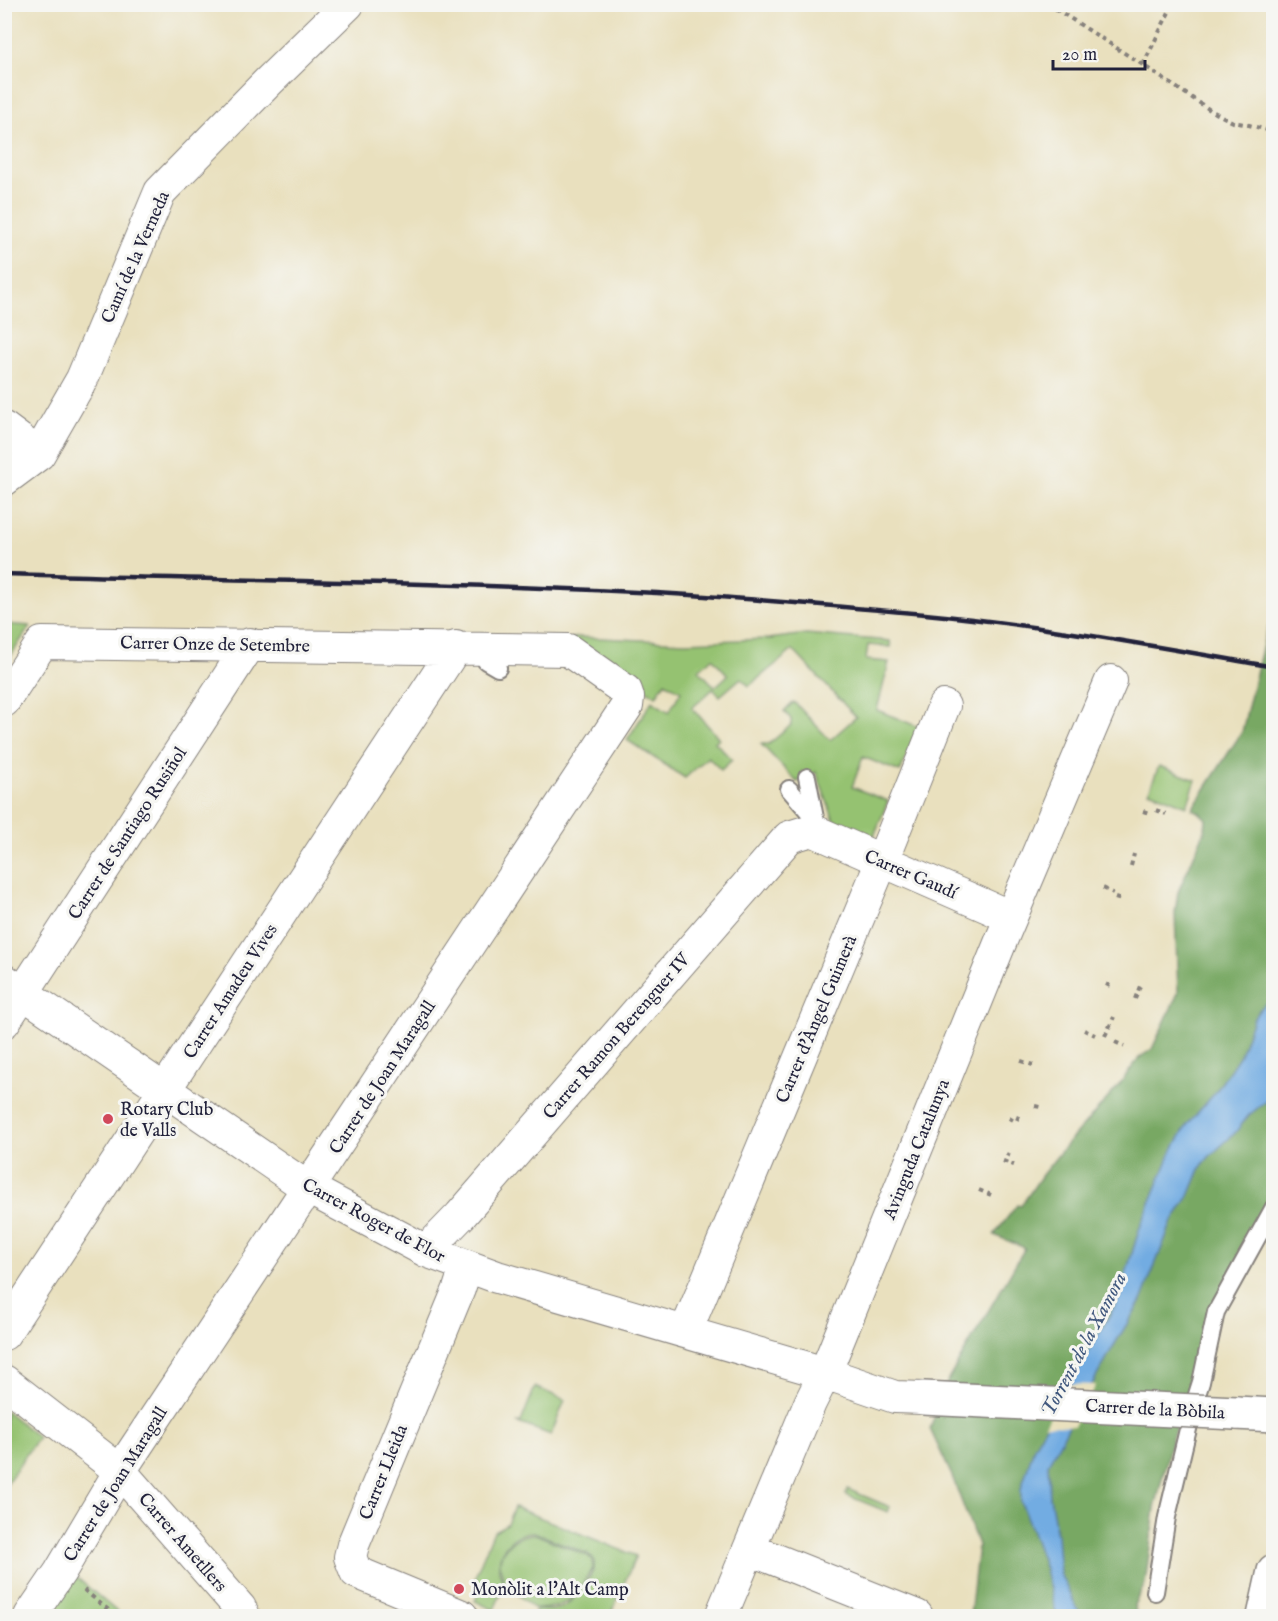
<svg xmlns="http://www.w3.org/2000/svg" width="1278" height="1621" font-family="'IM FELL English',serif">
<rect width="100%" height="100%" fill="#f6f6f2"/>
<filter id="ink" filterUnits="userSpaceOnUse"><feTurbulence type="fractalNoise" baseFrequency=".0167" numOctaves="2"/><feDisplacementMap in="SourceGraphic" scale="12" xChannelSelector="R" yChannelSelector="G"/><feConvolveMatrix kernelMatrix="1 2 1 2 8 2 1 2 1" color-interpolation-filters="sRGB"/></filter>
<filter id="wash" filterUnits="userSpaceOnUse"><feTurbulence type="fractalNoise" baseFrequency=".008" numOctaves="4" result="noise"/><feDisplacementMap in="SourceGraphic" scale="24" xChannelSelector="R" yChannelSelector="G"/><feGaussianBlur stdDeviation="1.35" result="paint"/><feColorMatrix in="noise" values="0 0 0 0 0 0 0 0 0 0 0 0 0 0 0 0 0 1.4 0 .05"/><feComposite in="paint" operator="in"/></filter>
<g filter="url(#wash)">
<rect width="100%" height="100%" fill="#e9e0be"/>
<path fill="#95c271" stroke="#5c7256" stroke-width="1.5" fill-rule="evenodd" d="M 5,624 L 30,626 L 5,665 L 4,624 Z
M 806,634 L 890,641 L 891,647 L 868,645 L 866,660 L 889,662 L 877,710 L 919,727 L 900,772 L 863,757 L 852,787 L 888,801 L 874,836 L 834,820 L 816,772 L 797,782 L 761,744 L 769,744 L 791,725 L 791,719 L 784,711 L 794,702 L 830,740 L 856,717 L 793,650 L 749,686 L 741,678 L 720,696 L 713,689 L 692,708 L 719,738 L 715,742 L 732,760 L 721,770 L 708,757 L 685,778 L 627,740 L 652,701 L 669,712 L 681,691 L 665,682 L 656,696 L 570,639 L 578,637 L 685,642 L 769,639 ZM 712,658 L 728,675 L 715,687 L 699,670 Z
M 1159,766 L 1196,780 L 1187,806 L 1149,791 Z
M 535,1387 L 565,1400 L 551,1435 L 518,1423 L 521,1422 Z
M 5,1410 L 38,1437 L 5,1486 Z
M 847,1489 L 890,1507 L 888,1512 L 846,1495 Z
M 514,1507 L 636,1556 L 610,1616 L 534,1616 L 536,1610 C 546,1610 556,1611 565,1606 C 573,1601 593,1576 594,1567 C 595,1561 593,1558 588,1554 L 534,1532 C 516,1532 499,1547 499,1565 C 498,1571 501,1578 504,1583 C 504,1578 500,1571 500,1564 C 500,1547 518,1534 535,1534 L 588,1556 L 592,1560 L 593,1568 C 575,1596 570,1609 535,1609 L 505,1584 L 494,1610 L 475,1601 L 480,1590 L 475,1577 L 494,1531 L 507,1524 Z
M 75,1576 L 122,1616 L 49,1616 L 71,1584 Z"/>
<path fill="#78a863" stroke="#4d654f" stroke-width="1.5" d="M 1273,614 L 1273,1194 L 1210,1312 L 1196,1373 L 1172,1438 L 1155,1508 L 1145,1584 L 1134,1605 L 1137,1616 L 970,1616 L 978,1545 L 952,1476 L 930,1429 L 948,1380 L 1025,1248 L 994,1235 L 1017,1205 L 1021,1206 L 1042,1175 L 1066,1145 L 1116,1089 L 1139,1058 L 1152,1049 L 1178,993 L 1175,913 L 1178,892 L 1205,830 L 1206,819 L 1200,813 L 1192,809 L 1242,732 L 1264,640 Z"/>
<path fill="#72ace2" stroke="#4a678e" stroke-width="1.5" d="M 1273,998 L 1273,1096 L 1249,1115 L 1235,1133 L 1209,1157 L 1201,1167 L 1189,1196 L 1171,1224 L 1141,1301 L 1113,1347 L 1048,1464 L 1050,1497 L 1057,1535 L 1060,1574 L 1081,1616 L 1057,1616 L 1043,1562 L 1021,1502 L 1021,1489 L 1034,1447 L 1122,1293 L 1124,1280 L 1139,1230 L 1170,1155 L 1187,1125 L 1215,1093 L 1240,1055 L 1253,1019 L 1260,1009 Z"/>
<path fill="#e9e0be" d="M 1068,1384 L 1096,1385 L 1074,1426 L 1045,1425 Z"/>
</g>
<g filter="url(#ink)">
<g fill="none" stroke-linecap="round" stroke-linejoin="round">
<defs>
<path id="service" d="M 487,648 L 486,661 L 498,668
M 807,777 L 815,818 L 812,830
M 789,789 L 814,818
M 1155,1592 L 1167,1517 L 1194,1404 L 1201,1382 L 1216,1312 L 1274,1207"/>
<path id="minor" d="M 4,428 L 39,454
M 4,480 L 39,454 L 82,379 L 160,192 L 268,82 L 348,4
M 4,701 L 42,643 L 568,650 L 626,691 L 628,697 L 627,706 L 120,1471 L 60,1572 L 30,1616
M 4,980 L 308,1188 L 426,1251 L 497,1277 L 825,1373 L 895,1397 L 923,1398
M 4,1022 L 250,644
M 426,1251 L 460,1216 L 789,837 L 812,830 L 1011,917
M 686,1331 L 882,861 L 944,706
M 4,1334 L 456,647
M 4,1381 L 120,1471 L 240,1608 L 244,1616
M 749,1549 L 917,1616
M 462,1616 L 356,1572 L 350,1557 L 353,1545 L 459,1289 L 466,1267
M 721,1616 L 810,1403 L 825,1373 L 1003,936 L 1111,681"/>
<path id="tertiary" d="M 1236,1413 L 1274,1415
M 1264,1616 L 1274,1571"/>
</defs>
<use href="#service" stroke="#86817c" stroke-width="20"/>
<use href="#minor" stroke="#86817c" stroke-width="34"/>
<use href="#tertiary" stroke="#86817c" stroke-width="36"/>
<path stroke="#86817c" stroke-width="4" stroke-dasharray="4.5 4.5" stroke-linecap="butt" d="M 1048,4 L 1143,65 L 1210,110 L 1233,122 L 1249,125 L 1274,132
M 1143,65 L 1173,4
M 1156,810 L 1166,814
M 1143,811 L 1149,813
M 1131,866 L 1134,854
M 1103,888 L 1113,893
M 1115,898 L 1121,900
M 1106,984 L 1110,986
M 1135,999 L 1140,986
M 1084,1030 L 1095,1035
M 1105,1036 L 1114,1017
M 1115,1042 L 1124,1046
M 1021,1061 L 1033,1065
M 1035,1106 L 1040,1107
M 1009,1118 L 1014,1121
M 1017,1120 L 1020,1113
M 1006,1154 L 1011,1156
M 1003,1161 L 1014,1165
M 979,1190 L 991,1195
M 84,1590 L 116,1616"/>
<use href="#service" stroke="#fff" stroke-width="16"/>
<use href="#minor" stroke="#fff" stroke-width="32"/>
<use href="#tertiary" stroke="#fff" stroke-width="33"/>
<path stroke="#22223b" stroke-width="4.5" d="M 4,574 C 222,580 440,582 657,593 C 747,598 836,606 925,614 C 1042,625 1158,647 1274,667"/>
<defs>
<path id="tertiary-bridge" d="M 923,1398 L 1236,1413"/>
</defs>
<use href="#tertiary-bridge" stroke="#86817c" stroke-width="36" stroke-linecap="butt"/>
<use href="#tertiary-bridge" stroke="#fff" stroke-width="33"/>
</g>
</g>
<g fill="#d1495b" stroke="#f6f6f2" stroke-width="2">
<circle cx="108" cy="1119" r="6"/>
<circle cx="459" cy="1589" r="6"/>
</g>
<g text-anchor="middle" stroke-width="6" stroke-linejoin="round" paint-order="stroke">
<g font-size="18" fill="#22223b" stroke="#f6f6f2">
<text transform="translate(135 257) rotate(-66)" y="6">Camí de la Verneda</text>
<text transform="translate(215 644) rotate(1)" y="6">Carrer Onze de Setembre</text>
<text transform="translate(127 833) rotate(-57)" y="6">Carrer de Santiago Rusiñol</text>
<text transform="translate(911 874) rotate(23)" y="6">Carrer Gaudí</text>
<text transform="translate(230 991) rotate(-57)" y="6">Carrer Amadeu Vives</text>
<text transform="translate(816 1019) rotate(-67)" y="6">Carrer d'Àngel Guimerà</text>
<text transform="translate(616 1036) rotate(-49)" y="6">Carrer Ramon Berenguer IV</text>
<text transform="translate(382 1077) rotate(-57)" y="6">Carrer de Joan Maragall</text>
<text transform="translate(916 1149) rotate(-68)" y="6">Avinguda Catalunya</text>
<text transform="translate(374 1220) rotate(28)" y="6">Carrer Roger de Flor</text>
<text transform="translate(1155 1409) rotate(3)" y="6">Carrer de la Bòbila</text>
<text transform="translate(383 1472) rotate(-68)" y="6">Carrer Lleida</text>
<text transform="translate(115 1484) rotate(-58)" y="6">Carrer de Joan Maragall</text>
<text transform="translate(183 1542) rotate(49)" y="6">Carrer Ametllers</text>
</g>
<g font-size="18" fill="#22223b" stroke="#f6f6f2" text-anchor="start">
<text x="120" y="1115">Rotary Club<tspan x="120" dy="21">de Valls</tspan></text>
<text x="471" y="1595">Monòlit a l'Alt Camp</text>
</g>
<g font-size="20" font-style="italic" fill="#42597e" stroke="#f6f6f2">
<text transform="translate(1083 1344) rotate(-62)" y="7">Torrent de la Xamora</text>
</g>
</g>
<rect width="1278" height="1621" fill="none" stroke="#f6f6f2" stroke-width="24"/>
<path d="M1053 60v9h92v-9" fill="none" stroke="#22223b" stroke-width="3"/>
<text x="1062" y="60" font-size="18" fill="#22223b" stroke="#f6f6f2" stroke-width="4.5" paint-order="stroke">20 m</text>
</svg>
